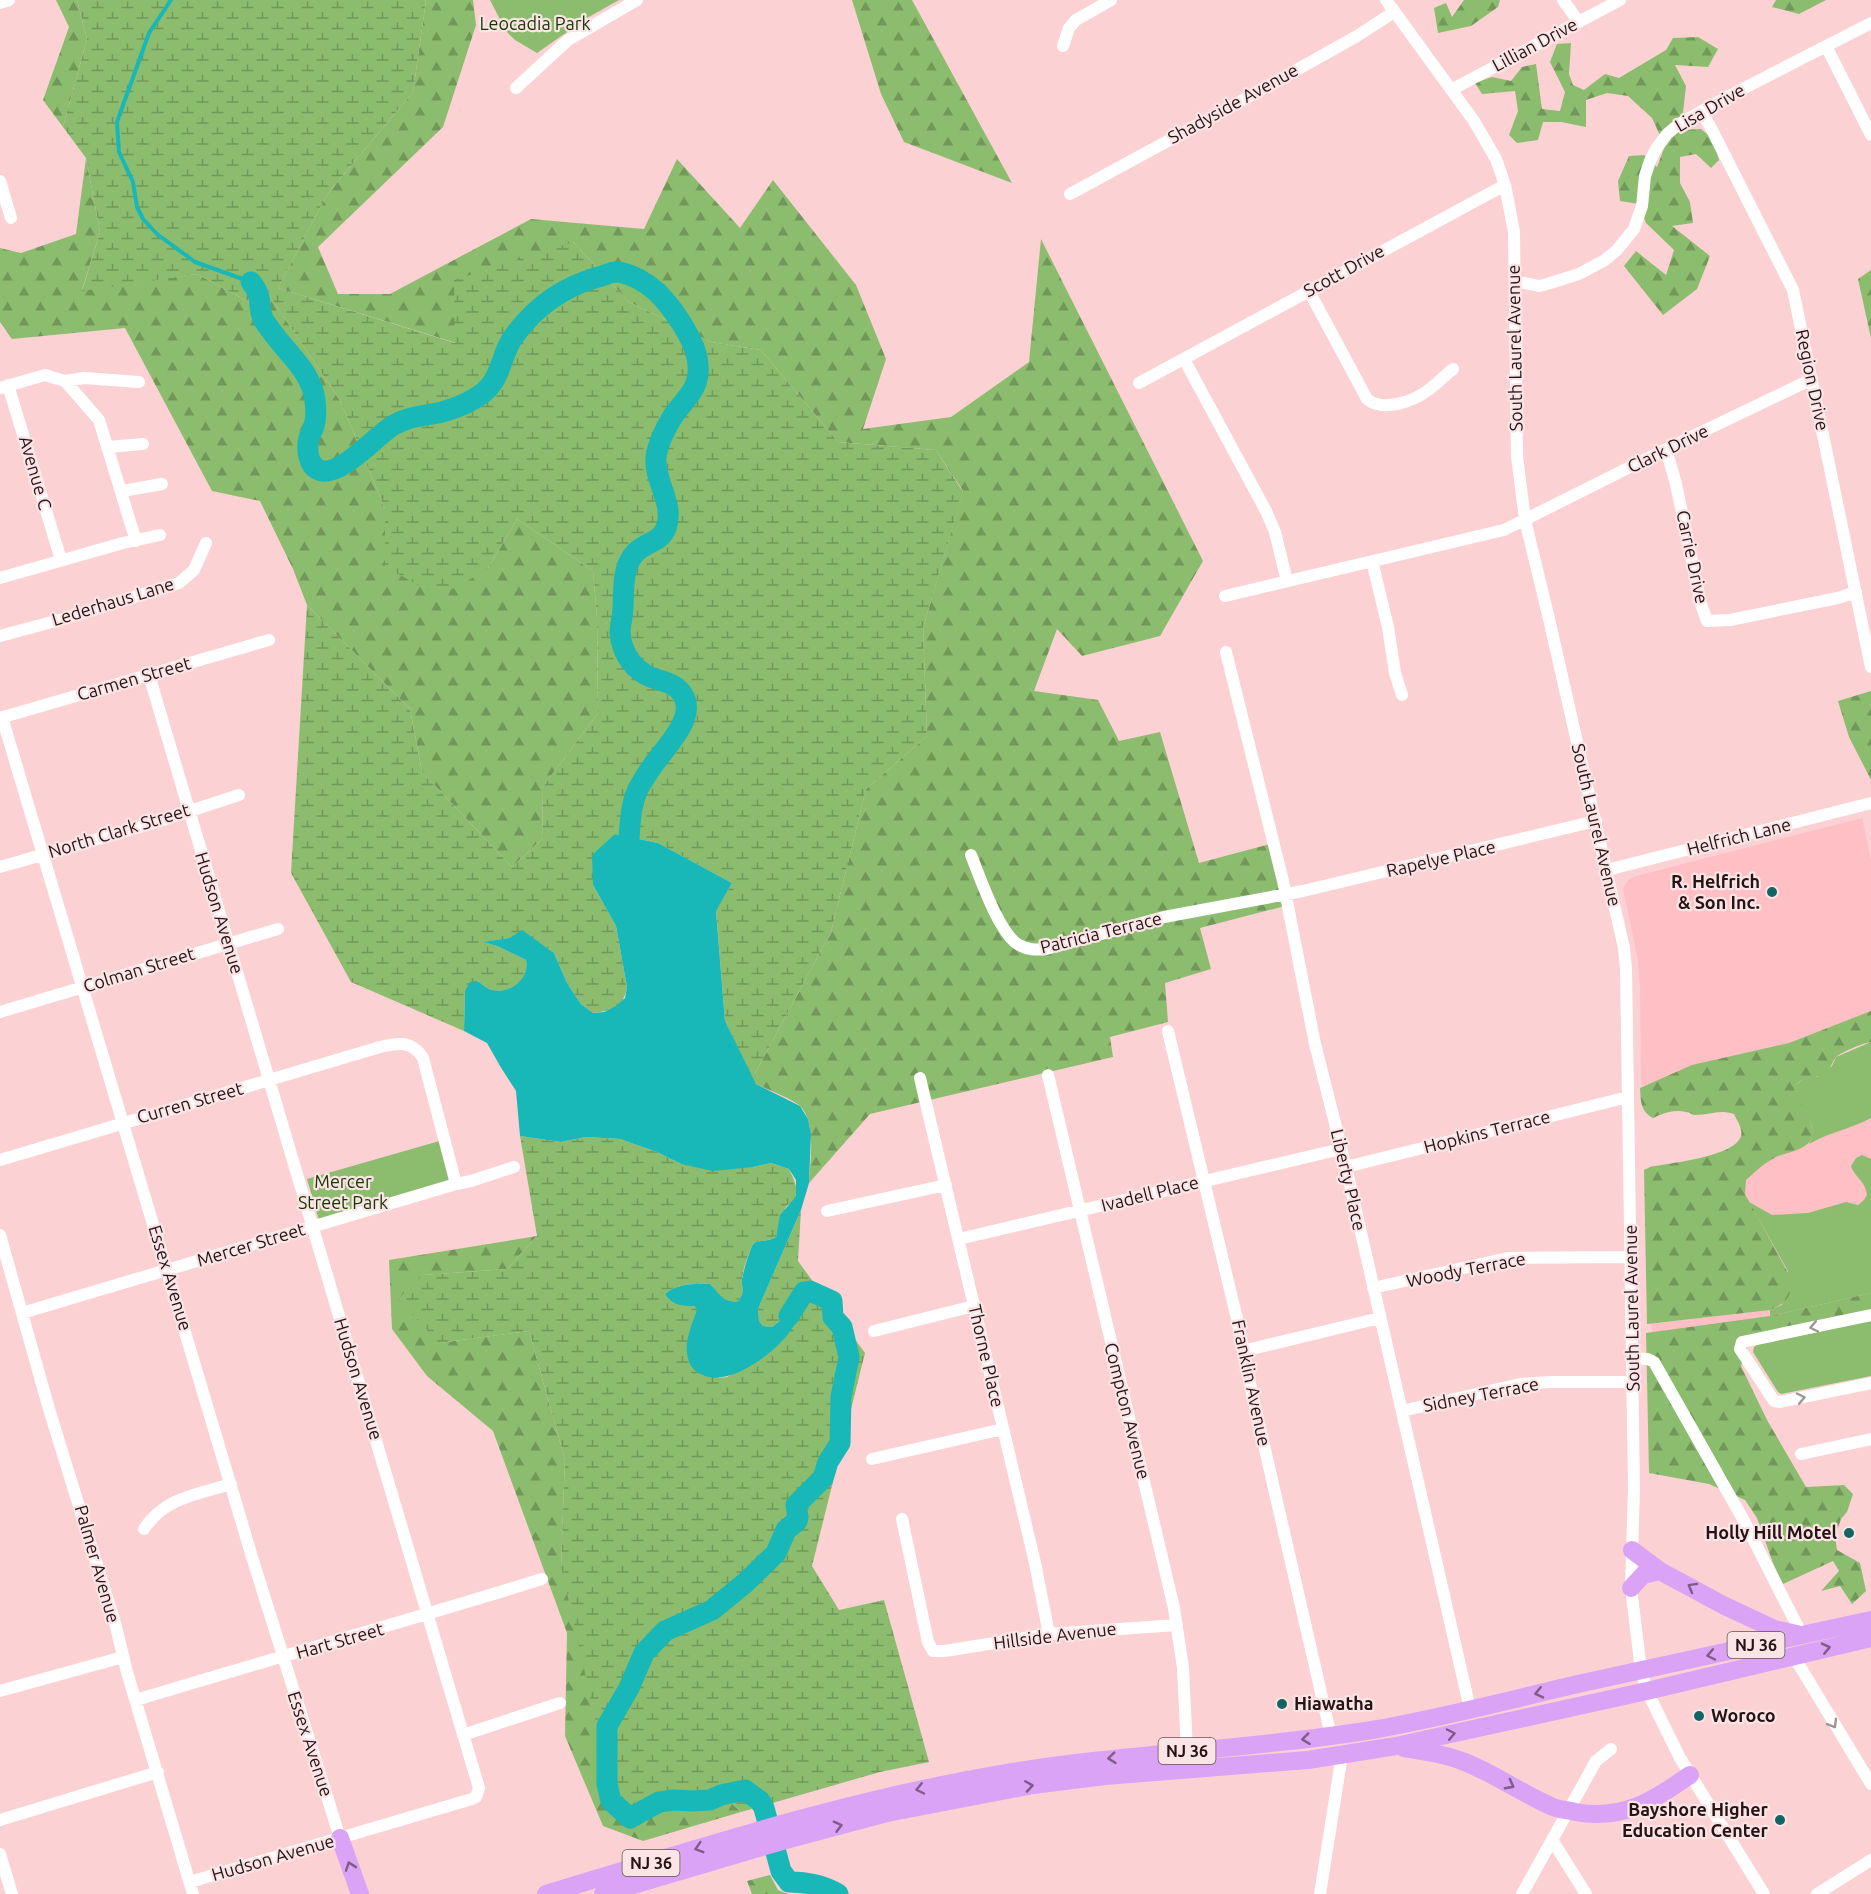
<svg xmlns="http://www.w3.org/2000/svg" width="1871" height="1894" font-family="Ubuntu,sans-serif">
<defs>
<pattern id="forest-firs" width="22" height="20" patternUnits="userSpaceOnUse" patternTransform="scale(1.5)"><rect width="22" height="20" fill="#8cbc6e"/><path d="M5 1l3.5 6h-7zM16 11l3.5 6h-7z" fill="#729859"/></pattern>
<pattern id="wetland-marsh" width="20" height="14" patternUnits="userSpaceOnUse" patternTransform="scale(1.5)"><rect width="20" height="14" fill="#8cbc6e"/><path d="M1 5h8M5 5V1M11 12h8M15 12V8" fill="none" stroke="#729859"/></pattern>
</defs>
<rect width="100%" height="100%" fill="#fcd1d3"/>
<path fill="#fec0c4" d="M 1862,818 L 1871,860 L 1871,1036 L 1641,1086 L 1640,987 L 1638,960 L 1623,889 L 1628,880 L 1636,876 Z
M 1871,1039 L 1871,1303 L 1652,1348 L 1648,1176 L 1751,1156 Z"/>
<path fill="#8cbc6e" d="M 490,0 L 619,0 L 587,18 L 537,53 L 515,40 L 506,31 Z
M 1871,1042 L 1871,1118 C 1851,1129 1829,1132 1809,1144 C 1818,1127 1807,1119 1800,1104 C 1797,1098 1796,1092 1796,1085 C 1802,1078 1808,1076 1817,1077 L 1832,1066 L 1836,1057 Z
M 443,1140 L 456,1182 L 320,1224 L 307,1179 Z
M 1862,1155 L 1871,1159 L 1871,1293 L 1770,1316 L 1770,1310 L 1782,1305 L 1788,1271 L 1749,1202 L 1772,1215 L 1808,1213 L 1846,1202 L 1858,1205 L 1864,1200 L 1867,1195 C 1865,1180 1855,1178 1851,1166 L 1856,1158 Z
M 1871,1320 L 1871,1376 L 1781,1394 L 1778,1392 L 1753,1352 L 1754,1347 L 1757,1345 Z"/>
<path fill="url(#forest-firs)" d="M 56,0 L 77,0 L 87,39 L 63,127 L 43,100 L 69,27 Z
M 426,0 L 473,0 L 476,25 L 443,127 L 318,247 L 338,294 L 390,294 L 531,219 L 644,229 L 677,159 L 740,228 L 773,180 L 856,285 L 886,359 L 863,429 L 951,417 L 1029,362 L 1041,239 L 1203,561 L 1160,636 L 1082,656 L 1057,629 L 1034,691 L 1098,700 L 1119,741 L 1160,732 L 1199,863 L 1270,844 L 1285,906 L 1200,928 L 1211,969 L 1165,983 L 1168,1022 L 1110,1037 L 1113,1057 L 870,1114 L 809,1183 C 810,1162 817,1120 799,1105 C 790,1098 767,1089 756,1084 L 752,1079 L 831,932 L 866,789 L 927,736 L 923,628 L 963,491 L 936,450 L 838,442 L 761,350 L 711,342 L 629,302 L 573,242 L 456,343 L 278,288 L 328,193 L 413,92 Z
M 852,0 L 912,0 L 1012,183 L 904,142 L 881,94 Z
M 1464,0 L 1500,0 L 1498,7 L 1471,26 L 1438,33 L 1434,8 L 1446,3 L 1452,17 Z
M 1776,0 L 1826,0 L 1799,14 L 1772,7 Z
M 1698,37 L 1718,49 L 1708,67 L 1675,65 L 1686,86 L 1681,130 L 1701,129 L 1712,138 L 1719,160 L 1711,168 L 1696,154 L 1680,157 L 1680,183 L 1690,202 L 1693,223 L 1672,226 L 1710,256 L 1697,289 L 1663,315 L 1624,266 L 1636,251 L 1666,275 L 1674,250 L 1646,223 L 1639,204 L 1620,201 L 1618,181 L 1629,156 L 1644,155 L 1657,167 L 1665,146 L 1652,118 L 1628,96 L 1607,93 L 1586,100 L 1586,127 L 1561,122 L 1543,122 L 1538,140 L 1517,143 L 1509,135 L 1518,111 L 1515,91 L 1482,94 L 1475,83 L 1492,77 L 1511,81 L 1522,67 L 1536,64 L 1542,109 L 1560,111 L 1565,92 L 1550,62 L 1557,44 L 1571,43 L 1569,74 L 1573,85 L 1584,90 L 1605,74 L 1619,78 L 1666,50 L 1673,38 Z
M 86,158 L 100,232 L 82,290 L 197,274 L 247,301 L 265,289 L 341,402 L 385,509 L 386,567 L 487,570 L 517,519 L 593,571 L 597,617 L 598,713 L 542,788 L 543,838 L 512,867 L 422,772 L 410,709 L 307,605 L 293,569 L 260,501 L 212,491 L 125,328 L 12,339 L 0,322 L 0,248 L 21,253 L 76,234 Z
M 1871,270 L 1871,338 L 1858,279 Z
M 1871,691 L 1871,780 L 1849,737 L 1838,701 Z
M 1871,1011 L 1871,1042 C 1863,1043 1842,1052 1836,1057 C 1832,1062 1831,1069 1825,1073 C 1814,1081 1806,1073 1796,1085 C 1797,1104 1809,1113 1812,1129 C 1816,1149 1790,1151 1776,1157 C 1764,1163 1755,1172 1746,1180 L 1745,1194 L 1792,1280 C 1792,1297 1785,1304 1770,1310 L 1647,1324 L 1644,1170 L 1650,1167 C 1669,1163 1735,1157 1741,1136 C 1743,1128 1737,1121 1734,1114 C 1718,1109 1711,1115 1695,1115 C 1688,1114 1694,1113 1686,1112 C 1675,1109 1663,1113 1653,1118 C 1640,1111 1641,1101 1640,1088 L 1692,1065 L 1789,1043 Z
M 537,1236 L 507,1269 L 423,1275 L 439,1343 L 529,1331 L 565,1460 L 561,1566 L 729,1801 L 741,1812 L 643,1841 L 603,1826 L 565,1736 L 567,1633 L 493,1431 L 427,1376 L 392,1329 L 389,1260 Z
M 1871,1293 L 1871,1313 L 1748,1345 L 1741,1366 L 1767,1420 L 1806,1487 L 1844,1485 L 1853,1494 L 1847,1512 L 1841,1519 L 1835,1536 L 1837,1550 L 1860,1563 L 1866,1591 L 1852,1604 L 1840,1586 L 1821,1591 L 1839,1571 L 1833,1561 L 1783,1584 L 1773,1563 L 1757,1518 L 1745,1500 L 1709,1484 L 1649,1473 L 1646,1333 L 1770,1316 Z
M 770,1875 L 778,1890 L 788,1894 L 752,1894 L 747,1881 Z"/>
<path fill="url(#wetland-marsh)" d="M 77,0 L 426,0 L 413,92 L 328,193 L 278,288 L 455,343 L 454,280 L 573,242 L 629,302 L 711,342 L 761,350 L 838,442 L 936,450 L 963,492 L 923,628 L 927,736 L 866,789 L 831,932 L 752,1079 L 725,1021 L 716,910 L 732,883 L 658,843 L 615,834 L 593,885 L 616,926 L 627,987 C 624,1007 611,1011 593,1013 L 581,1004 L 567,983 L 554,953 L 522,931 L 509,938 L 484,942 L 497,946 L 526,960 C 530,981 508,996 489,989 C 485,987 481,983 477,981 L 465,991 L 464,1031 L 351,982 L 291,873 L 307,605 L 410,709 L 422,772 L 512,867 L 543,838 L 542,788 L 598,713 L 597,617 L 593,571 L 517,519 L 487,570 L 439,596 L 385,567 L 385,509 L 341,402 L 265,289 L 247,301 L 197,274 L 82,291 L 100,232 L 86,158 L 63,127 L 87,39 Z
M 520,1136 L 561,1142 L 586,1137 L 620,1139 L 657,1152 L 681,1164 L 753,1167 L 771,1163 L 789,1169 C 794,1180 801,1191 792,1202 C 787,1207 789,1202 785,1209 C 779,1218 779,1227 776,1237 C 769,1242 758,1240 754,1243 C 750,1247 742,1273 742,1279 C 741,1290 746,1290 738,1301 C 724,1304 719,1294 710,1284 C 696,1283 675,1284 665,1294 C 672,1305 686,1304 697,1307 L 697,1311 L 688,1337 L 687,1351 L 719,1378 L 727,1377 L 757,1361 L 793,1326 L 803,1295 L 781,1320 L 772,1327 L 763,1326 L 759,1321 L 758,1309 L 801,1210 L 798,1261 L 865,1353 L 812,1566 L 839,1610 L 884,1600 L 929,1762 L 880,1772 L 741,1812 L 729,1801 L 620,1803 L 595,1718 L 561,1566 L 565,1460 L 529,1331 L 439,1343 L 398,1299 L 423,1275 L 507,1269 L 537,1236 Z"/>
<path fill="#19b8b8" d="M 615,834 L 658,843 L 732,883 L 716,911 L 725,1021 L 756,1084 L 800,1106 L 808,1119 L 811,1134 L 809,1183 L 801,1210 L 758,1309 L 759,1321 L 763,1326 L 772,1327 L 781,1320 L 804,1292 C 800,1304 798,1317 793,1327 C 779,1350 733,1386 705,1376 C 693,1371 689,1366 687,1353 C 685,1337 693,1323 697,1309 L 694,1306 C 684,1307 670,1304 665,1294 C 675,1284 696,1283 710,1284 C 719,1293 724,1304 738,1301 C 746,1290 741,1289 742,1279 C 743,1273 750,1247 754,1243 C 758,1240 769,1242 776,1237 L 780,1215 L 793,1200 L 796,1195 L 796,1180 L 789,1169 L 771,1163 L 753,1167 L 713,1171 L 681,1164 L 657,1152 L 620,1139 L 586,1137 L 561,1142 L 520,1136 L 516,1091 L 500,1066 L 487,1043 L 464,1031 L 465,991 L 470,982 L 477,981 C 481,983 485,987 489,989 C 508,996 530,980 526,960 L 497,946 L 483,942 L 509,938 L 522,930 L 554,953 L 567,983 L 581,1004 L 593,1013 L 604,1012 L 616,1006 L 625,998 L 627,987 L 616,926 L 593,885 L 592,855 Z"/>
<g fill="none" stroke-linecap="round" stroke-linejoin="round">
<path stroke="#19b8b8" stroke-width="4" d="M 171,0 L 149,33 L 117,122 L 119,152 L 133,182 L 137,207 L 143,219 L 157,234 L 195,262 L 251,282"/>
<path stroke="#19b8b8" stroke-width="21" d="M 251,282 C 264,298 257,304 263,319 C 265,323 268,326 270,329 C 286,353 311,370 315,400 C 316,408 316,419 314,426 C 313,430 310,434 309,438 C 306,449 308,468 322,471 C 343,474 375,437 392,426 C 408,416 425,416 442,412 C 457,408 471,402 483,393 C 502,378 501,353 514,336 C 535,307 563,287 598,277 C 603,276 611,272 616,272 C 631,273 647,283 657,292 C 673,308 697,342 698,365 C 700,390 686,397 673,416 C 666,427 657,445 656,458 C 654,481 675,504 666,528 C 661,542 646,542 636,552 C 622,566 624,588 623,607 C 623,616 620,625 620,633 C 622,654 634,671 653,678 C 661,681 670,682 677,688 C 701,709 673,739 660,756 C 652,766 644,778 638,789 C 629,808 631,826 628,846 C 627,853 625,859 623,865
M 789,1316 L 804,1292 L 810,1291 L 832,1301 L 833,1317 L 842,1327 L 849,1357 L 841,1397 L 840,1443 L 828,1462 L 823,1478 L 796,1505 L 798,1517 L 797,1521 L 786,1530 L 776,1553 L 745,1583 L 712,1610 L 665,1631 L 644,1653 L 629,1688 L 607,1726 L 607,1784 L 611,1801 L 630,1818 L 659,1802 L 674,1800 L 692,1801 L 710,1800 L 721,1795 L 745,1790 L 760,1801 L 764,1808 L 781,1871 L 789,1882 C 807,1882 823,1885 838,1894"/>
<path stroke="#fff" stroke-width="12" d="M 1386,0 L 1474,121 L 1496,159 L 1505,185 L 1514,232 L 1517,456 L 1525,520 L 1549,619 L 1624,948 L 1626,969 L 1634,1488 L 1631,1588 L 1641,1670 L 1647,1691 L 1680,1758 L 1764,1894
M 1563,0 L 1578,21
M 0,3 L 9,0
M 1063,46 L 1069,28 L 1076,20 L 1111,0
M 1826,46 L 1871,135
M 516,88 L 568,40 L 637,0
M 1451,90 L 1620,0
M 1701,112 L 1711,128 L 1793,290 L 1871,667
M 0,181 L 11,218
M 1070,194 L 1234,105 L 1357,36 L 1394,12
M 1515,281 L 1539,286 L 1547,284 L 1579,274 L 1605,260 L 1617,250 L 1634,229 L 1642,206 L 1645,176 L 1650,161 L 1656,149 L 1667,134 L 1679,124 L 1729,96 L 1871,23
M 1309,291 L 1367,399 C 1382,412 1412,402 1427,391 C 1436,385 1444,376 1453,369
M 1184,359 L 1266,511 L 1275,532 L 1287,581
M 65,381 L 99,420 L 136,541
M 1139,383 L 1505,185
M 8,385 L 61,560
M 0,388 L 45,375 L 65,381 L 84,378 L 139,382
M 108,447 L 143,444
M 1666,449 L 1676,484 L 1701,604 L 1707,621 L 1730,620 L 1838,598 L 1856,592
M 122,491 L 162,484
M 1372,561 L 1388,627 L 1395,673 L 1402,695
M 0,578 L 123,543 L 160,535
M 1225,596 L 1504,530 L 1666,449 L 1812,379
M 0,636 L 63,619 L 179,583 L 194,570 L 206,543
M 1226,652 L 1283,881 L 1315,1044 L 1346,1167 L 1470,1709
M 149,675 L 479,1788 L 476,1797 L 472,1799 L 190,1882
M 2,717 L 252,1557 L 340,1838
M 0,718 L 269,640
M 971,855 C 980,877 999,934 1019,945 C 1028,950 1036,950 1046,949 L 1164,917 L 1303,891 L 1596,821
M 0,867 L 150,824 L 239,795
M 1607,870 L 1871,803
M 0,1012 L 278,929
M 1168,1031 L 1238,1323 L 1252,1393 L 1331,1736
M 1048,1075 L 1174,1608 L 1183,1668 L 1187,1751
M 920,1078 L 1035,1563 L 1049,1634
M 0,1160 L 380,1047 C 398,1043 412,1040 423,1058 L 456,1184
M 1346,1167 L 1628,1097
M 827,1211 L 946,1185
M 0,1235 L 49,1409 L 115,1623 L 127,1672 L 193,1894
M 959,1239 L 1341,1149
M 1373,1288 L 1508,1258 L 1631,1257
M 22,1313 L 456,1184 L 471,1181 L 514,1167
M 1871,1315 L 1742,1342 L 1740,1349 L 1774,1401 L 1780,1402 L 1871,1383
M 874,1331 L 974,1306
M 1243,1351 L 1380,1318
M 1632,1358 L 1648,1359 L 1654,1362 L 1743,1519 L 1802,1635
M 1402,1411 L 1520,1384 L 1550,1382 L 1632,1382
M 1801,1454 L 1871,1439
M 872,1459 L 1003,1429
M 902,1519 L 928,1642 L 933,1651 L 945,1651 L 1049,1634 L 1177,1625
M 144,1529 C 164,1498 198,1494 231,1484
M 1793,1655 L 1871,1784
M 0,1691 L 123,1657
M 136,1700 C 271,1659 407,1621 542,1579
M 463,1735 L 560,1703
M 0,1820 L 158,1772
M 1552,1840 L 1586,1894
M 0,1854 L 12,1894
M 1320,1894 L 1342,1755
M 1522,1894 L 1596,1761 L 1611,1749
M 1817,1894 L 1871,1860"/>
<path stroke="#dba3f6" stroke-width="18" d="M 1632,1550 L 1660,1571 L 1723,1605 L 1774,1629 L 1797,1634
M 1631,1588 L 1643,1575 L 1660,1571
M 1404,1748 C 1423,1751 1444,1754 1462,1761 C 1494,1773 1522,1794 1553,1807 C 1560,1810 1568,1810 1575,1812 C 1623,1821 1652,1801 1690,1775
M 340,1838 L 360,1894
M 546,1894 C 696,1849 846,1800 1000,1774 C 1123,1753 1249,1750 1372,1730 C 1441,1718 1510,1700 1578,1684 C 1676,1662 1773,1642 1871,1620
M 603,1894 L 782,1841 L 887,1813 L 1033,1785 L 1105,1776 L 1308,1760 L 1396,1746 L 1647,1691 L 1871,1638"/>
</g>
<defs><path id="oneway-chevron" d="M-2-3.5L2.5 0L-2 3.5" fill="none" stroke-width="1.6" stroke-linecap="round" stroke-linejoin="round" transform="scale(1.5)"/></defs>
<g stroke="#9d9596">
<use href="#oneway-chevron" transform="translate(1814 1327) rotate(168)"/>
<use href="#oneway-chevron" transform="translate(1801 1398) rotate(-12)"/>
<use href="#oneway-chevron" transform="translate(1833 1724) rotate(59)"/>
</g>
<g stroke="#805b86">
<use href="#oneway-chevron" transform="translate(1692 1587) rotate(-151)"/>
<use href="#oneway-chevron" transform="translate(1826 1648) rotate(-13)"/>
<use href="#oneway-chevron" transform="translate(1711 1655) rotate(168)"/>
<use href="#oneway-chevron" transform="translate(1539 1693) rotate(167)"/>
<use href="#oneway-chevron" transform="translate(1451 1734) rotate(-12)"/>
<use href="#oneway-chevron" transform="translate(1306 1739) rotate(173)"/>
<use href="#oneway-chevron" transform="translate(1112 1758) rotate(174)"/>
<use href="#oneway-chevron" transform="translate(1510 1785) rotate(28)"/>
<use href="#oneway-chevron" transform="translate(1029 1786) rotate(-9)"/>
<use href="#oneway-chevron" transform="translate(920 1789) rotate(168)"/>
<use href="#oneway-chevron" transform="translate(838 1826) rotate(-15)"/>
<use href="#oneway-chevron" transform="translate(699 1848) rotate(163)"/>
<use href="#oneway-chevron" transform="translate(350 1866) rotate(-109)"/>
</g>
<g fill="#156464" stroke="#fae4e5" stroke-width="2">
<circle cx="1772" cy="892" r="6"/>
<circle cx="1849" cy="1533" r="6"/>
<circle cx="1282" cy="1704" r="6"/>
<circle cx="1699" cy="1716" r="6"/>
<circle cx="1780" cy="1820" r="6"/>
</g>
<g text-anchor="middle" stroke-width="4.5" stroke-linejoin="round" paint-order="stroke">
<g fill="#fae4e5" stroke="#655253" stroke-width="1.5">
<rect x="1727.5" y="1632" width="57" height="26" rx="4.5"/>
<rect x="1158.5" y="1738" width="57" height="26" rx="4.5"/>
<rect x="622.5" y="1850" width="57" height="26" rx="4.5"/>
</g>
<g font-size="16" font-weight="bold" fill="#251315">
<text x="1756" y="1651">NJ 36</text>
<text x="1187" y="1757">NJ 36</text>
<text x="651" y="1869">NJ 36</text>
</g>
<g font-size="18" fill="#173500" stroke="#fae4e5">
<text x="535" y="30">Leocadia Park</text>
<text x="343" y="1188">Mercer<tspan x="343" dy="21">Street Park</tspan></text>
</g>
<g font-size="18" fill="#251315" stroke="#fae4e5">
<text transform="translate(1535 45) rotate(-28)" y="6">Lillian Drive</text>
<text transform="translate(1233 104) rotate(-29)" y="6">Shadyside Avenue</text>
<text transform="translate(1710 108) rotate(-30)" y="6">Lisa Drive</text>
<text transform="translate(1344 271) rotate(-29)" y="6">Scott Drive</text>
<text transform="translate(1515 348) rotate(-91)" y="6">South Laurel Avenue</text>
<text transform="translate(1812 380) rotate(78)" y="6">Region Drive</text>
<text transform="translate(1668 449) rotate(-26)" y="6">Clark Drive</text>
<text transform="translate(35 473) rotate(74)" y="6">Avenue C</text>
<text transform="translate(1692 557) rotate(78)" y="6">Carrie Drive</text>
<text transform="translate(113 602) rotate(-17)" y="6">Lederhaus Lane</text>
<text transform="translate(134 679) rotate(-16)" y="6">Carmen Street</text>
<text transform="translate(1596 825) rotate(77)" y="6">South Laurel Avenue</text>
<text transform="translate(119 831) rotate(-17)" y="6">North Clark Street</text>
<text transform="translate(1739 837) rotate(-14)" y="6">Helfrich Lane</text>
<text transform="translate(1441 859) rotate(-13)" y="6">Rapelye Place</text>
<text transform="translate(219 913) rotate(73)" y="6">Hudson Avenue</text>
<text transform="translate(1101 933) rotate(-14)" y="6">Patricia Terrace</text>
<text transform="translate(139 970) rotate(-17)" y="6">Colman Street</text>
<text transform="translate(190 1103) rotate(-16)" y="6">Curren Street</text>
<text transform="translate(1487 1132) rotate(-14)" y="6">Hopkins Terrace</text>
<text transform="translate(1348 1180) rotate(77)" y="6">Liberty Place</text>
<text transform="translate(1150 1194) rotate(-14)" y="6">Ivadell Place</text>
<text transform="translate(251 1245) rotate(-17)" y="6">Mercer Street</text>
<text transform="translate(1466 1270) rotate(-11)" y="6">Woody Terrace</text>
<text transform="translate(170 1278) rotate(73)" y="6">Essex Avenue</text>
<text transform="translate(1632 1308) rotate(-91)" y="6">South Laurel Avenue</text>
<text transform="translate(986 1356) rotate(77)" y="6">Thorne Place</text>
<text transform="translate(358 1379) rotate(73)" y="6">Hudson Avenue</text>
<text transform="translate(1251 1383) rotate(78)" y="6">Franklin Avenue</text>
<text transform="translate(1481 1395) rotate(-11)" y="6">Sidney Terrace</text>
<text transform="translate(1127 1411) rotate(76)" y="6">Compton Avenue</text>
<text transform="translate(97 1564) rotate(74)" y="6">Palmer Avenue</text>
<text transform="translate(1055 1636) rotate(-7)" y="6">Hillside Avenue</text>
<text transform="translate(340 1641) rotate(-16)" y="6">Hart Street</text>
<text transform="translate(310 1744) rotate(72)" y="6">Essex Avenue</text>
<text transform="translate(273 1858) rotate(-16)" y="6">Hudson Avenue</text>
</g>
<g font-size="18" font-weight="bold" fill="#251315" stroke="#fae4e5" text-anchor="end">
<text x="1760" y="888">R. Helfrich<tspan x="1760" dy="21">&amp; Son Inc.</tspan></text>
<text x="1837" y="1539">Holly Hill Motel</text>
<text x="1294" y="1710" text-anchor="start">Hiawatha</text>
<text x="1711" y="1722" text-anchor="start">Woroco</text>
<text x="1768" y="1816">Bayshore Higher<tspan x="1768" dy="21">Education Center</tspan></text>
</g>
</g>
</svg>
